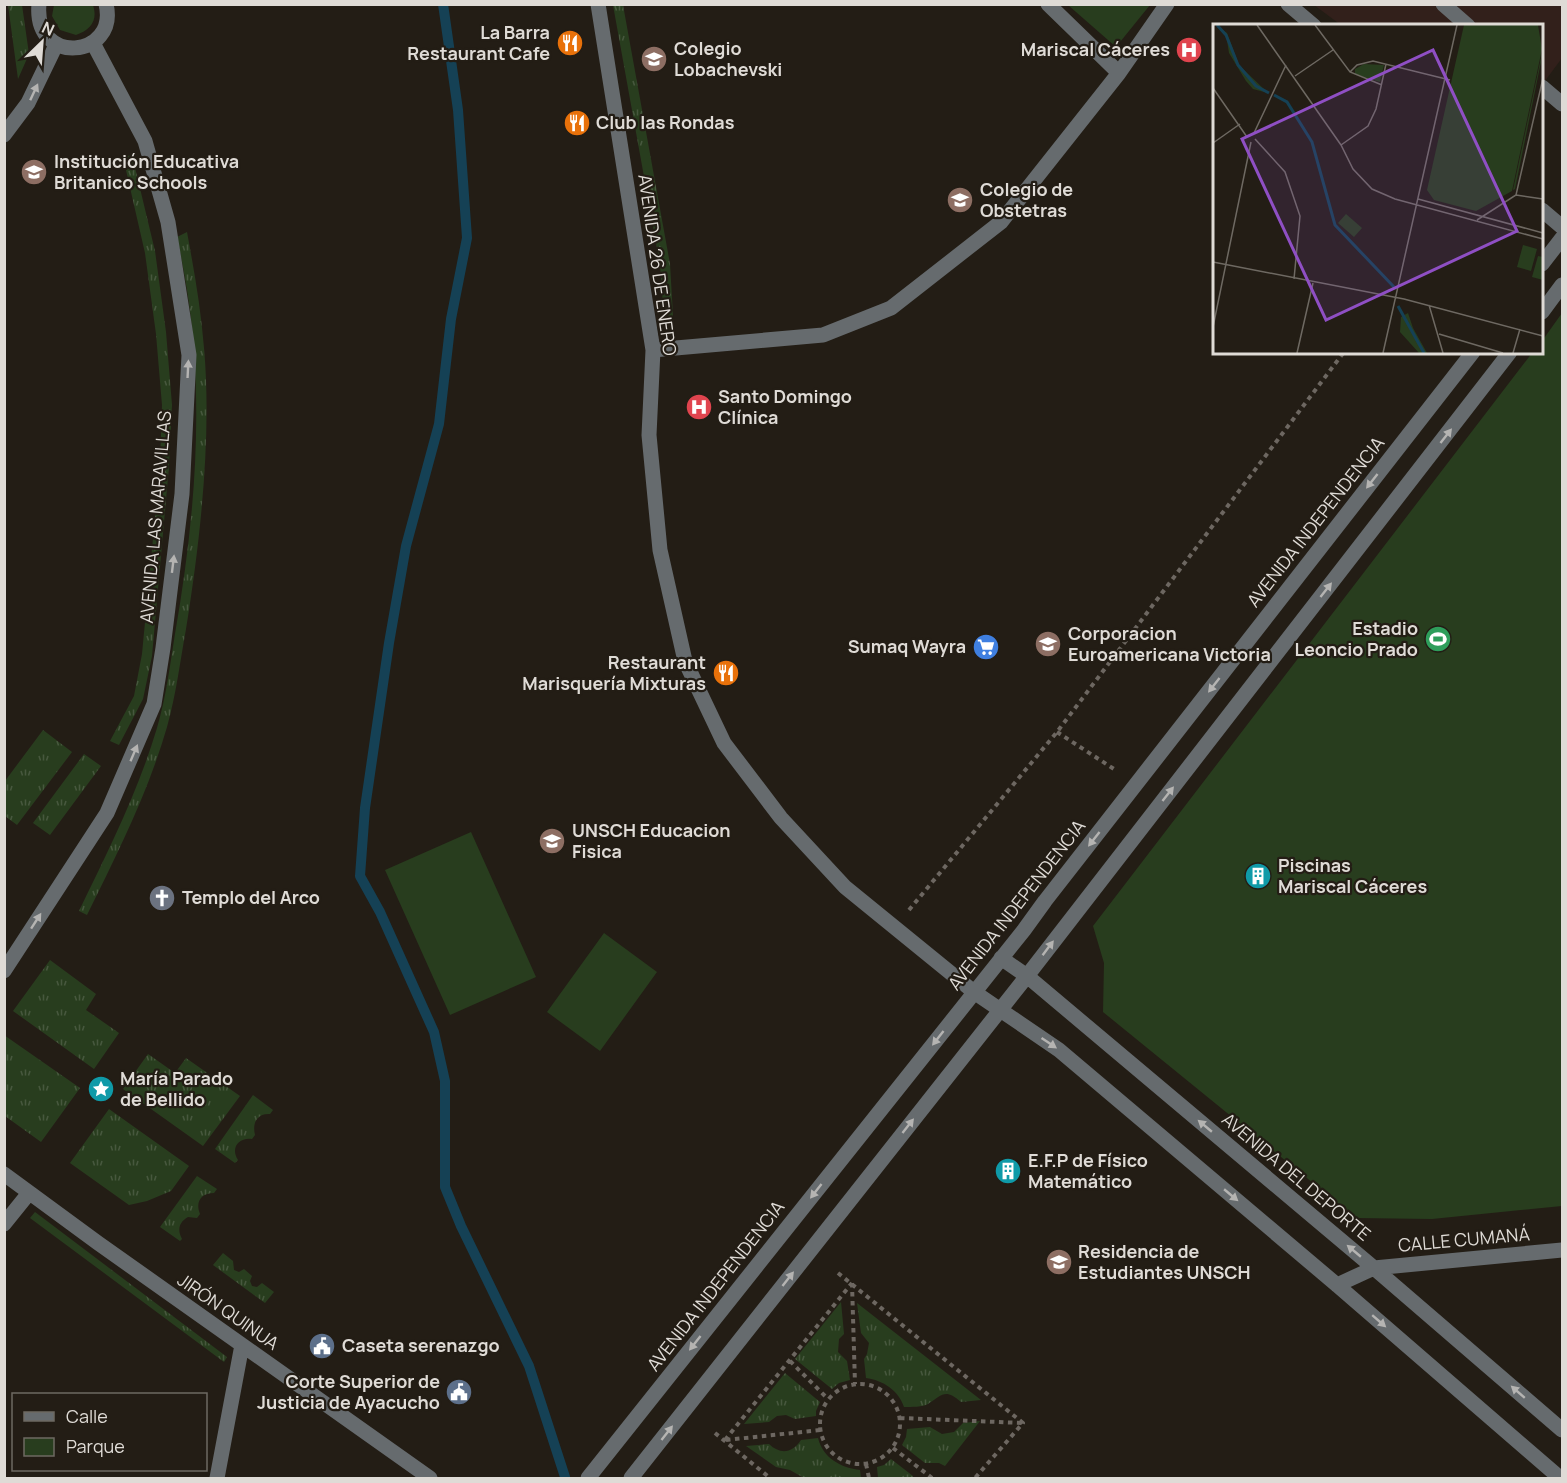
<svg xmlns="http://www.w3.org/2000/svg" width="1567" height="1483" font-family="Manrope,sans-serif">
<defs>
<pattern id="grass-tufts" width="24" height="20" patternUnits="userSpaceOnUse" patternTransform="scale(1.5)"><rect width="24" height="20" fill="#283d1e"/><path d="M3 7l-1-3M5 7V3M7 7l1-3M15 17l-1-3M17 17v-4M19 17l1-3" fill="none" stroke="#47583e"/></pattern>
</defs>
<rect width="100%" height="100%" fill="#231d15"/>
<path fill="#32201b" d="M 1314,5 L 1562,5 L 1562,58 L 1542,85 L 1542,26 L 1341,25 Z"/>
<path fill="url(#grass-tufts)" d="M 8,5 L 22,5 L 29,54 L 18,79 Z
M 613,5 L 623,5 L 670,264 L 674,333 L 665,333 L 660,265 Z
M 132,155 L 155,251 L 166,332 L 172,405 L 169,466 L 152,656 L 143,699 L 119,745 L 110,741 L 134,696 L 142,654 L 160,465 L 162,405 L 156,334 L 145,253 L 123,157 Z
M 187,232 C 194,270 201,309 204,348 C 212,437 200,542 186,629 C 180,662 176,695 167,727 C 148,793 117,854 87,915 L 79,911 C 108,851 138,792 157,728 C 166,698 170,665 175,634 C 191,542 201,446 194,354 C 192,314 185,275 177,237 Z
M 43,730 L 72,752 L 17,825 L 5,816 L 5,781 Z
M 84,754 L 101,766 L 50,835 L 33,823 Z
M 50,960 L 96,994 L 86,1010 L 119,1033 L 94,1069 L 13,1011 Z
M 4,1035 L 80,1088 L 41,1142 L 5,1116 Z
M 148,1054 L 175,1073 L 186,1058 L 240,1096 L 203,1146 L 123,1089 Z
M 253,1095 L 273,1110 L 270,1114 C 257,1113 252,1123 255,1135 L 252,1139 C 239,1137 230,1148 238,1160 L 235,1163 L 215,1149 Z
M 109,1109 L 189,1166 L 171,1191 L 147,1201 L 129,1205 L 70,1163 Z
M 197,1176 L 217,1189 L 214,1193 C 201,1193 195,1202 200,1214 L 197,1218 L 188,1217 C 179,1222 177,1230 182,1239 L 180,1241 L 160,1227 Z
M 35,1212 L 227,1357 L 224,1362 L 30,1218 Z
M 223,1253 L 233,1261 L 234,1270 L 239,1272 L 244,1269 L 252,1276 L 250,1281 L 252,1286 L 257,1287 L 262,1283 L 274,1292 L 265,1303 L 213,1265 Z
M 841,1302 L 844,1334 L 839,1339 L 838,1352 L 847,1361 L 850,1380 L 839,1383 L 832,1389 L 795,1359 Z
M 857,1303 L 981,1400 L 961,1402 C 945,1388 942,1395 928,1404 C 923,1407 911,1407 904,1407 C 899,1391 883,1380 866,1378 L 864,1359 L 867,1354 L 869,1343 L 861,1333 Z
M 785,1373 L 820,1402 L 816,1411 L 816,1416 L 795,1419 L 786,1415 L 777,1416 L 769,1422 L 744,1424 Z
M 980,1421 L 945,1466 L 939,1463 L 925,1463 L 902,1445 L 906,1437 L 907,1429 L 930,1427 L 942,1434 L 954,1432 L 963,1423 Z
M 818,1438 C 823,1458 841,1468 860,1470 L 861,1478 L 804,1478 L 790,1470 L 776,1467 L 746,1446 L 769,1444 C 780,1455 793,1453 801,1440 Z
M 891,1459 L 913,1476 L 913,1478 L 878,1478 L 877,1467 L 884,1465 Z"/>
<path fill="#283d1e" d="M 54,5 L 93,5 C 98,20 91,30 76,35 L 60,30 L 52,16 Z
M 1068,5 L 1150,5 L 1116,47 Z
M 1562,313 L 1562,1206 L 1432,1219 L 1356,1218 L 1103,1012 L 1104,963 L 1093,926 L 1532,353 L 1542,352 L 1542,341 Z
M 471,832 L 536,977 L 450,1015 L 385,870 Z
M 604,933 L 657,972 L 600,1051 L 547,1012 Z"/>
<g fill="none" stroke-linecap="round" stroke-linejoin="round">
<path stroke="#154155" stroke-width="10" d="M 443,4 L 458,110 L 467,238 L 451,319 L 439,424 L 406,546 L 389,643 L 365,808 L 360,876 L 380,912 L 434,1032 L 445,1081 L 445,1187 L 461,1226 L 529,1366 L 565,1477"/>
<path stroke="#6d6761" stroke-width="4" stroke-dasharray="4.5 4.5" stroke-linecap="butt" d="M 1057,732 L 1117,771
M 909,910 L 1057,732 L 1344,352
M 838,1273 L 1023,1423 L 975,1478
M 852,1283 L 855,1384
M 790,1361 L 828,1399
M820 1424a40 40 0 1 1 80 0a40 40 0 1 1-80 0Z
M 900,1418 L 1023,1423
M 715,1433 L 770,1478
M 725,1440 L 852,1283
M 726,1440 L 821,1430
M 893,1448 L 932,1478
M 866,1464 L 869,1478"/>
<path stroke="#666b6e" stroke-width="15" d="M 39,4 C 33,67 119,58 106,4
M 598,4 L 653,350 L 649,435 L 660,550 L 685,661 L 724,743 L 781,818 L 845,887 L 974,992 L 1059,1050 L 1337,1285 L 1560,1478
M 1048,4 L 1119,73
M 1288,4 L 1314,26
M 1443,4 L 1468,26
M 1542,87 L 1562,104
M 4,135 L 28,103 L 56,45
M 1542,210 L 1562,227
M 1542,264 L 1562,238
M 1542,312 L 1562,285
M 653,350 L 823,335 L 891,308 L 1001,222 L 1119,73 L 1167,4
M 1001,958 L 1027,976 L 1374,1268 L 1562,1430
M 4,971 L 107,813 L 154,704 L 163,648 L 182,494 L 189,355 L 168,222 L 145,141 L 93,43
M 4,1174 L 98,1243 L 430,1478
M 4,1224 L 29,1193
M 1337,1285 L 1374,1268 L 1562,1250
M 217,1478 L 242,1345
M 588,1478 L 1024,930 L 1045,901 L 1473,352
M 631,1478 L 1027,976 L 1510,352"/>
</g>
<defs><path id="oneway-solid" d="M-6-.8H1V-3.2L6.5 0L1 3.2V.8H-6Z" transform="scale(1.5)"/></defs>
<g fill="#b5b4b2">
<use href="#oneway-solid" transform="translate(34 92) rotate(-65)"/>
<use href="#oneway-solid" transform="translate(188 369) rotate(-87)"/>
<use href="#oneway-solid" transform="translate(1446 436) rotate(-52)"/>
<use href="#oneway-solid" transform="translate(1372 481) rotate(128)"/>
<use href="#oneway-solid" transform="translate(173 564) rotate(-83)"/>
<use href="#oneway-solid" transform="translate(1326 590) rotate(-52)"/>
<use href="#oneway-solid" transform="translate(1214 685) rotate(128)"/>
<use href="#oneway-solid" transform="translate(134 753) rotate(-67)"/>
<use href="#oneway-solid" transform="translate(1168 794) rotate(-52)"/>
<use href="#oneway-solid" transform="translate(1094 839) rotate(128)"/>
<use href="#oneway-solid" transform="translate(36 921) rotate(-57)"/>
<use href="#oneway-solid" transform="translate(1048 948) rotate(-53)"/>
<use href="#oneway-solid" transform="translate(938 1038) rotate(128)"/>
<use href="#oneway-solid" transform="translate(1049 1043) rotate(34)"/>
<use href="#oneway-solid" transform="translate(908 1126) rotate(-52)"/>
<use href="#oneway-solid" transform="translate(1205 1126) rotate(-140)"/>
<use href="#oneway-solid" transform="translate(816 1191) rotate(128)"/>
<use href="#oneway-solid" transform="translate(1231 1195) rotate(40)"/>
<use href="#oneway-solid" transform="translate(1354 1251) rotate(-140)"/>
<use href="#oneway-solid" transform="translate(788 1279) rotate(-52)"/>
<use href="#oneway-solid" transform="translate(1379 1321) rotate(41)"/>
<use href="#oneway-solid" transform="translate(695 1343) rotate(128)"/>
<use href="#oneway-solid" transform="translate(1518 1392) rotate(-139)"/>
<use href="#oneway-solid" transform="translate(667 1433) rotate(-52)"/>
</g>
<defs>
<symbol id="restaurant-disc" viewBox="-11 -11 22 22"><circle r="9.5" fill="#e8710a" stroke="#231d15"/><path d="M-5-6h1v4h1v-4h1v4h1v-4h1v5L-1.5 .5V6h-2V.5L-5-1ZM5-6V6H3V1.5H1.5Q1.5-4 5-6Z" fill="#fff"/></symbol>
<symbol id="hospital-disc" viewBox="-11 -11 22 22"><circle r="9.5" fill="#e0444e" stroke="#231d15"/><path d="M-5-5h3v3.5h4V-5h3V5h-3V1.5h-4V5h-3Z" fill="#fff"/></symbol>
<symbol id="school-disc" viewBox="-11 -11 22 22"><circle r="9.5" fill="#8d6e63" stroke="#231d15"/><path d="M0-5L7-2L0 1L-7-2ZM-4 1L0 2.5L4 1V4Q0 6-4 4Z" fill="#fff"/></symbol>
<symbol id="stadium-disc" viewBox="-11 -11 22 22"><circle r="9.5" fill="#2e9e5b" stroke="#231d15"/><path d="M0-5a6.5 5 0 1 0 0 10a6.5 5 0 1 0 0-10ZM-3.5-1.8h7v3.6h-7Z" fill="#fff"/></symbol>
<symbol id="supermarket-disc" viewBox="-11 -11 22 22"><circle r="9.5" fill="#3f7fe0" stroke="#231d15"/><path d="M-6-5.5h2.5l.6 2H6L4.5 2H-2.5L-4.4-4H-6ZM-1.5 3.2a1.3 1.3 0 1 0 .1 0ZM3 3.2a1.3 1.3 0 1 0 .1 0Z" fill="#fff"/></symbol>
<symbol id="university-disc" viewBox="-11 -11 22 22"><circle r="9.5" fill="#8d6e63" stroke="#231d15"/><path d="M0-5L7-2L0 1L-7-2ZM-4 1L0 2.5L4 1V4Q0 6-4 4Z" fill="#fff"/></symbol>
<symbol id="building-disc" viewBox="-11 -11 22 22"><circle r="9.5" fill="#0f9aa8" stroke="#231d15"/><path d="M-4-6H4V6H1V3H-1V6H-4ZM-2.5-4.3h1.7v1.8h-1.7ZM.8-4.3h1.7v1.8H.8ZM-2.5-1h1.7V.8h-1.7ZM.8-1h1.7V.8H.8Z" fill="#fff"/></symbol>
<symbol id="church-disc" viewBox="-11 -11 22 22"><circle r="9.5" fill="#6b7280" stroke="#231d15"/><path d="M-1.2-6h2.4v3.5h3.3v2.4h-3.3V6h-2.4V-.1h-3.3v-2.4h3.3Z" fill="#fff"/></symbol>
<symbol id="sight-disc" viewBox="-11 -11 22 22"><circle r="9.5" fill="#0f9aa8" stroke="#231d15"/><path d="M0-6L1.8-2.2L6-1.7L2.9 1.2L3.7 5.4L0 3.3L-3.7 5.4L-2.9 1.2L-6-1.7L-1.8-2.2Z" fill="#fff"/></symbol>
<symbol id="civic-disc" viewBox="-11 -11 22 22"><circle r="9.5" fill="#5c6f8a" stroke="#231d15"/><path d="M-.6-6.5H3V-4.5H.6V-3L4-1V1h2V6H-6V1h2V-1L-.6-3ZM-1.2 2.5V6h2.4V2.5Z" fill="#fff"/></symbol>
</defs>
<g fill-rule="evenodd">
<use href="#restaurant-disc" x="555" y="28" width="30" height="30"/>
<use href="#hospital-disc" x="1174" y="35" width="30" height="30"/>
<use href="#school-disc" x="639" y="44" width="30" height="30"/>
<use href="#restaurant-disc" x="562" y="108" width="30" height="30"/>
<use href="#school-disc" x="19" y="157" width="30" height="30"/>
<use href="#school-disc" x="945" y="185" width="30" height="30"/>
<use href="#hospital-disc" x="684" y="392" width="30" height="30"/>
<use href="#stadium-disc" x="1423" y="624" width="30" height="30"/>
<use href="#school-disc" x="1033" y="629" width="30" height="30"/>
<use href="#supermarket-disc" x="971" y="632" width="30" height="30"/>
<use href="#restaurant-disc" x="711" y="658" width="30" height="30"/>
<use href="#university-disc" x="537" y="826" width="30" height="30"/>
<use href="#building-disc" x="1243" y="861" width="30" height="30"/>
<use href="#church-disc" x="147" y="883" width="30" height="30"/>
<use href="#sight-disc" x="86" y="1074" width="30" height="30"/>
<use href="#building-disc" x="993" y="1156" width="30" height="30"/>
<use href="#university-disc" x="1044" y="1247" width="30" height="30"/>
<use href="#civic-disc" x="307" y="1331" width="30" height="30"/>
<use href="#civic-disc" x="444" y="1377" width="30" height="30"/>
</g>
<g text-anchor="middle" stroke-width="4.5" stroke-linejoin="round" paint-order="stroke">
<g font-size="18" font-weight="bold" fill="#dfdbd6" stroke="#231d15" text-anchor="start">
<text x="550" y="39" text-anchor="end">La Barra<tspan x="550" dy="21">Restaurant Cafe</tspan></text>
<text x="674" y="55">Colegio<tspan x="674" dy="21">Lobachevski</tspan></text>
<text x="1170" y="56" text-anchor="end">Mariscal Cáceres</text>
<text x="596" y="129">Club las Rondas</text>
<text x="54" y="168">Institución Educativa<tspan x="54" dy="21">Britanico Schools</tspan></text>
<text x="980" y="196">Colegio de<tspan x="980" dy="21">Obstetras</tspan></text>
<text x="718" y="403">Santo Domingo<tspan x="718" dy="21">Clínica</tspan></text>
<text x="1418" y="635" text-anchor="end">Estadio<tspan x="1418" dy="21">Leoncio Prado</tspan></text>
<text x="1068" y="640">Corporacion<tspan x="1068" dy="21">Euroamericana Victoria</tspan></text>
<text x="966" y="653" text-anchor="end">Sumaq Wayra</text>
<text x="706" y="669" text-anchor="end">Restaurant<tspan x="706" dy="21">Marisquería Mixturas</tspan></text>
<text x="572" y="837">UNSCH Educacion<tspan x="572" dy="21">Fisica</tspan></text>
<text x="1278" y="872">Piscinas<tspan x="1278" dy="21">Mariscal Cáceres</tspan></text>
<text x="182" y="904">Templo del Arco</text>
<text x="120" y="1085">María Parado<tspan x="120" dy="21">de Bellido</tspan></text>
<text x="1028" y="1167">E.F.P de Físico<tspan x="1028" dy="21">Matemático</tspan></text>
<text x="1078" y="1258">Residencia de<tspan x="1078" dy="21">Estudiantes UNSCH</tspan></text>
<text x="342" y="1352">Caseta serenazgo</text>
<text x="440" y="1388" text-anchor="end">Corte Superior de<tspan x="440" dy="21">Justicia de Ayacucho</tspan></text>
</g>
<g font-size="18" fill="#dfdbd6" stroke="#231d15">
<text transform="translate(657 265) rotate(82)" y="6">AVENIDA 26 DE ENERO</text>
<text transform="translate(156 517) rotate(-85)" y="6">AVENIDA LAS MARAVILLAS</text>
<text transform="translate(1316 522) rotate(-52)" y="6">AVENIDA INDEPENDENCIA</text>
<text transform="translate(1017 905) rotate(-52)" y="6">AVENIDA INDEPENDENCIA</text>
<text transform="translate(1296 1177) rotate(40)" y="6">AVENIDA DEL DEPORTE</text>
<text transform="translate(1464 1240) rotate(-5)" y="6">CALLE CUMANÁ</text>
<text transform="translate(716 1286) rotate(-52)" y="6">AVENIDA INDEPENDENCIA</text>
<text transform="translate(228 1312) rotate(35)" y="6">JIRÓN QUINUA</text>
</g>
</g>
<g transform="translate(1213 24)">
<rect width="330" height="330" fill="#231d15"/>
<path d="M 330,28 L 302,165 L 300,166 L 329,29 Z" fill="#283d1e"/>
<path d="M 3,1 L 14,9 L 26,41 L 55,69 L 40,65 L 33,57 L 16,29 L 13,10 ZM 195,289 L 200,304 L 214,329 L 206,329 L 187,308 L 188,293 Z" fill="#283d1e"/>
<path d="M 251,1 L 325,1 L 329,25 L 299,167 L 263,187 L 221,176 L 214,166 ZM 151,40 L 171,41 L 167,58 L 142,50 L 142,45 ZM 133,190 L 149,204 L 141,213 L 125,199 ZM 310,221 L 324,225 L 318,247 L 304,243 ZM 325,232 L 330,233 L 330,256 L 319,253 Z" fill="#283d1e"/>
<path fill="none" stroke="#154155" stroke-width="3" d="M 4,1 L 13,11 L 25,41 L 43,62 L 56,69M 61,71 L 74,78 L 99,118 L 122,201 L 181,263M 185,282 L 211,329"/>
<path fill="none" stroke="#6e6962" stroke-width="1.5" d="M 44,1 L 128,121 L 140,145 L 159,165 L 182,175 L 330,215M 102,1 L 137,48 L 169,61M 137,48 L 144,41 L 160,37 L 237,56M 82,52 L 120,26M 0,64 L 34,113M 41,109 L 73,41M 42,115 L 72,148 L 87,192 L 81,255M 0,119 L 27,100M 128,121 L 155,102 L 163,85 L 173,40M 303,171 L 330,175M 205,175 L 330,209M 264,196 L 303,171 L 330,54M 0,238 L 191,275 L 330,312M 216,281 L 230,329M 0,303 L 38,118M 226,310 L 290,329M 84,329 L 100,259M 170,329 L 244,1M 300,329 L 307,305"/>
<path fill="#8f4fc4" fill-opacity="0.15" stroke="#8f4fc4" stroke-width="3" d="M 220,26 L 304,207 L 113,296 L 29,115 Z"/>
<rect width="330" height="330" fill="none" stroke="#dfdbd6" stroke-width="3"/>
</g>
<rect width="1567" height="1483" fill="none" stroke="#dfdbd6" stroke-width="12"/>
<rect x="12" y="1393" width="195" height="78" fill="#231d15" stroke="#6e6962" stroke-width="1.5"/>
<rect x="24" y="1412" width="30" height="9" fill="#666b6e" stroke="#6e6962" stroke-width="1.5"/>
<text x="66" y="1423" font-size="18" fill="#dfdbd6">Calle</text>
<rect x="24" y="1438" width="30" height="18" fill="#283d1e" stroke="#6e6962" stroke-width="1.5"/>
<text x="66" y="1453" font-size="18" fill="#dfdbd6">Parque</text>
<g transform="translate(42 42) rotate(25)" stroke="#231d15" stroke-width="4.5" paint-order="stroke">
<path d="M0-4.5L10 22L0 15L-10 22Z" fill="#dfdbd6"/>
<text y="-9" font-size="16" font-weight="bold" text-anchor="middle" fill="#dfdbd6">N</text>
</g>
</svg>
